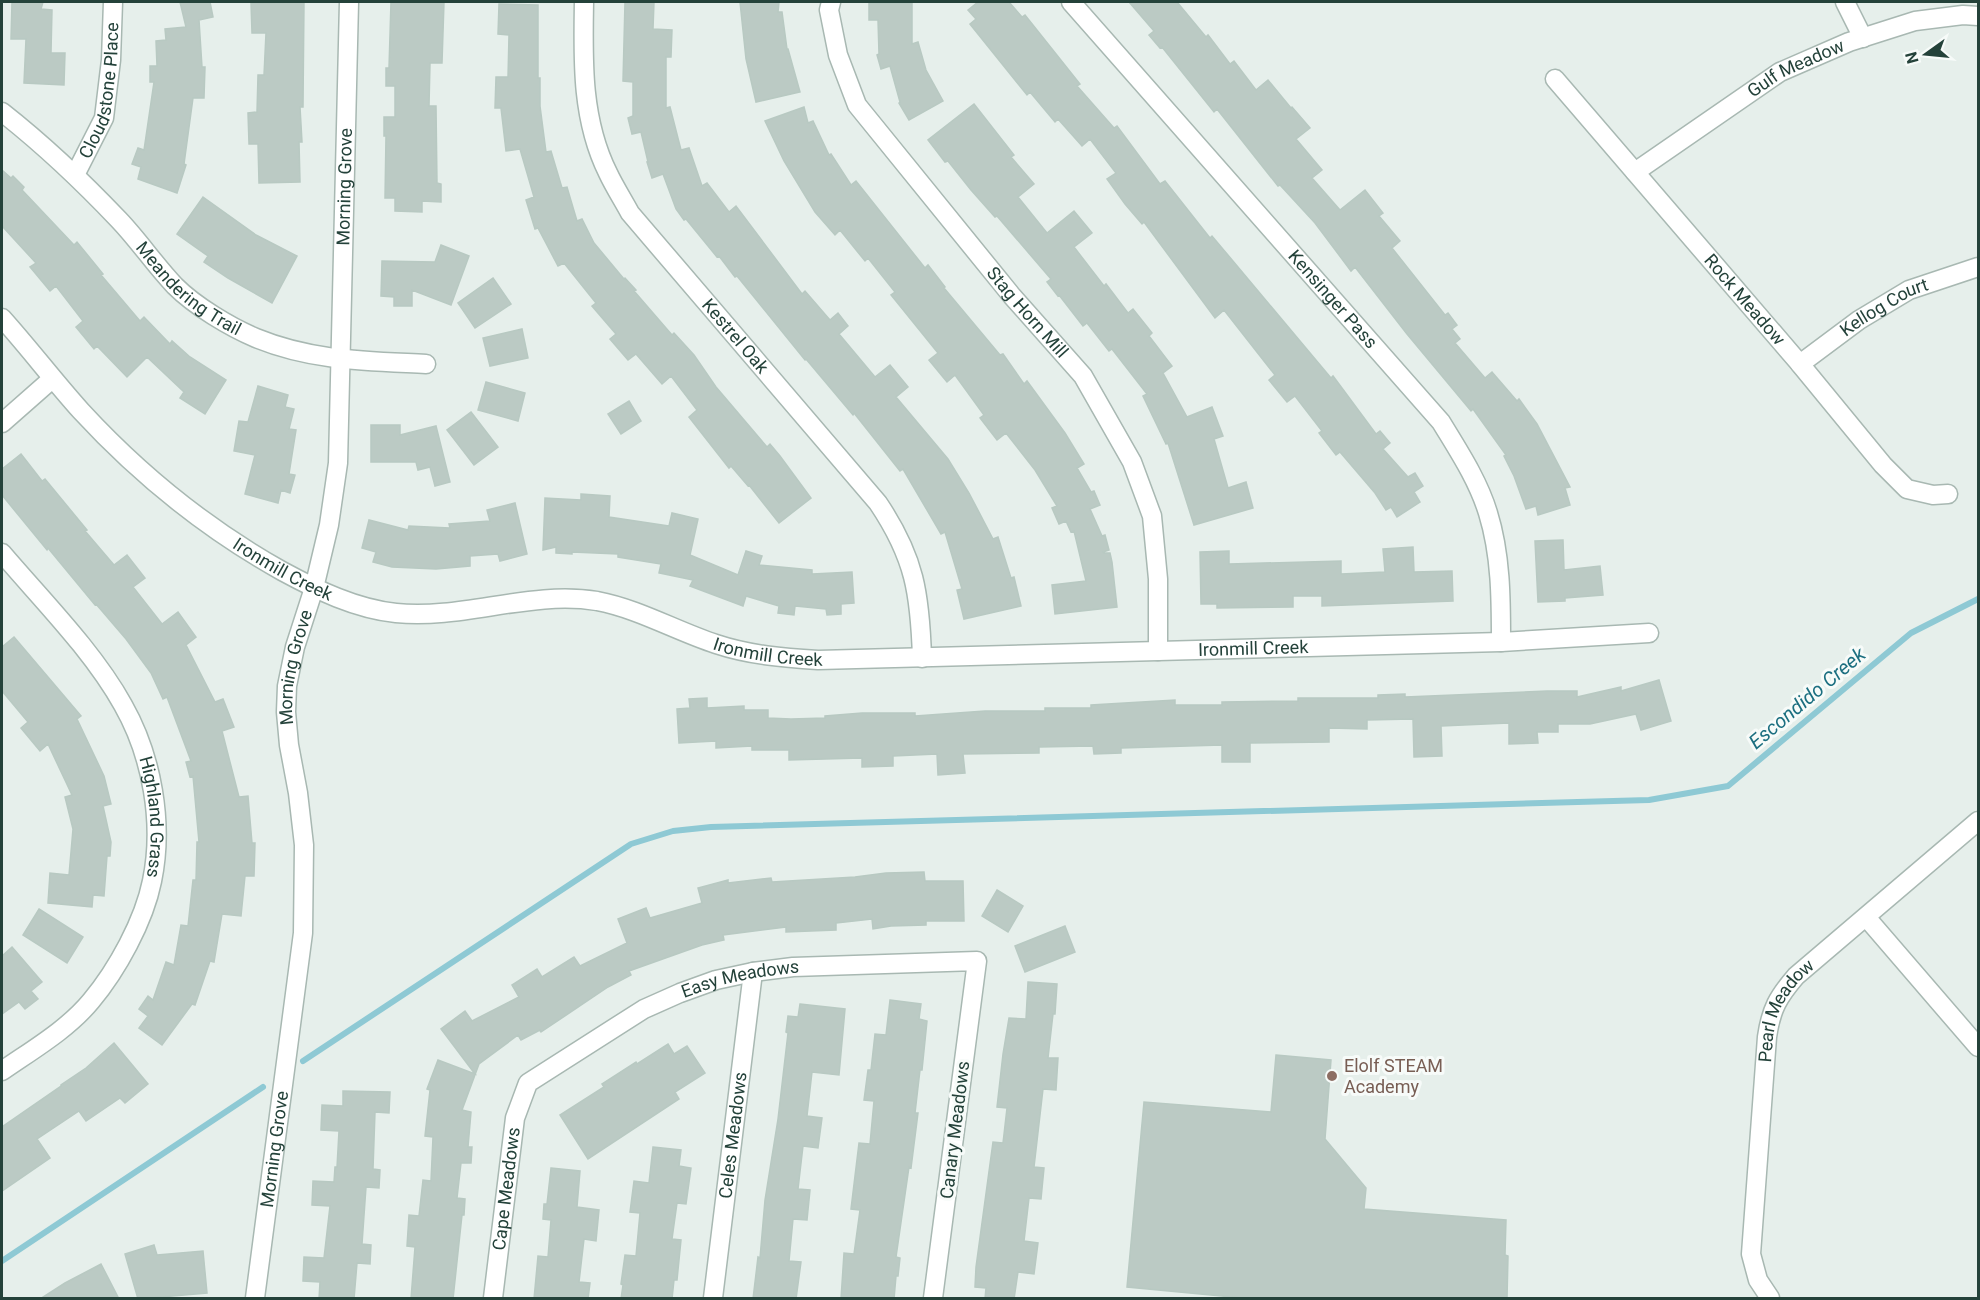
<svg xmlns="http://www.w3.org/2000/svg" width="1980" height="1300" font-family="Roboto,sans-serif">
<rect width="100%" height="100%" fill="#e6efeb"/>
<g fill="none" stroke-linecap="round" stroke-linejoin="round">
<path stroke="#8ec9d4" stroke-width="6" d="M 303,1061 L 631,844 L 673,831 L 711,827 L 1649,800 L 1728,786 L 1911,633 L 1978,599
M 2,1261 L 263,1087"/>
</g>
<path fill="#bbcac4" stroke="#b8c9c2" stroke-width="1.5" d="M 12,2 L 43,2 L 41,9 L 52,10 L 51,53 L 65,53 L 64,85 L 24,83 L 26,39 L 11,39 Z
M 180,2 L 210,2 L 213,17 L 199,20 L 202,67 L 205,67 L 204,98 L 193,98 L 184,164 L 186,165 L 177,193 L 138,179 L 141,167 L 132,164 L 138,148 L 144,150 L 154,82 L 150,82 L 150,66 L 157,66 L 156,41 L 166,40 L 165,29 L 186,27 Z
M 304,2 L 303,107 L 300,107 L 302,142 L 299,142 L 300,182 L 259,183 L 258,144 L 249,144 L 248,113 L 257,112 L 258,75 L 264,75 L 266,33 L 252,33 L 251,3 Z
M 391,2 L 444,2 L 442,63 L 430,63 L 429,106 L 436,106 L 437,183 L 441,184 L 441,202 L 422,201 L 422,212 L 395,211 L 395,198 L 385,198 L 386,136 L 384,136 L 384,117 L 395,117 L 395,86 L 386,86 L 386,68 L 389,68 Z
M 625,2 L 654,2 L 653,29 L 672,30 L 671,57 L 666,57 L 666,108 L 670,107 L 681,150 L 689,148 L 702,186 L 707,183 L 729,212 L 736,206 L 802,294 L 805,291 L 830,320 L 838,313 L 848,326 L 839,334 L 875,377 L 890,365 L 908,387 L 896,397 L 948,459 L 969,493 L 993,539 L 998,537 L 1011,578 L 1014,577 L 1021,606 L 964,619 L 957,590 L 962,589 L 945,532 L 941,534 L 903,469 L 900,471 L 854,413 L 853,415 L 806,359 L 805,360 L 737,276 L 735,277 L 719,256 L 717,257 L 686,219 L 684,220 L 676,209 L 663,174 L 652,178 L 647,162 L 648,162 L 641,132 L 632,134 L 628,118 L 633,116 L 633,82 L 623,81 Z
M 740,2 L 779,2 L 778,12 L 782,12 L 787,49 L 788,49 L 800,92 L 756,102 L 746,59 Z
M 978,2 L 1009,2 L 1022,17 L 1025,15 L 1080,84 L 1077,86 L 1114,128 L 1117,126 L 1160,184 L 1165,181 L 1210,238 L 1212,236 L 1331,378 L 1333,376 L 1376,434 L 1380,431 L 1390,443 L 1383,449 L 1408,477 L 1415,473 L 1423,486 L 1414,492 L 1420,502 L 1397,517 L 1391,507 L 1386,510 L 1375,493 L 1340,452 L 1336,455 L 1319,433 L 1322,431 L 1295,396 L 1287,402 L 1269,380 L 1275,375 L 1224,310 L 1215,318 L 1144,222 L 1142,224 L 1125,204 L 1107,179 L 1116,173 L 1090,139 L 1082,146 L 1058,119 L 1055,122 L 1030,92 L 1027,95 L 970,24 L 976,19 L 968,10 Z
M 1129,2 L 1177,2 L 1206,37 L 1208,35 L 1230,64 L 1234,61 L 1256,90 L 1268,80 L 1291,108 L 1292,107 L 1310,128 L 1296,139 L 1322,170 L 1312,178 L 1340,210 L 1365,190 L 1383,213 L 1379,216 L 1400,241 L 1392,248 L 1445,315 L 1448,313 L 1457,325 L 1452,329 L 1460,339 L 1455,343 L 1485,378 L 1492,372 L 1517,401 L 1519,399 L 1537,424 L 1570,487 L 1565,488 L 1570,505 L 1538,515 L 1536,506 L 1526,509 L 1514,476 L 1504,456 L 1506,455 L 1473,409 L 1471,411 L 1407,334 L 1355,267 L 1351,271 L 1315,223 L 1280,185 L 1278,186 L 1217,109 L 1214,112 L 1162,47 L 1160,48 L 1149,35 L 1154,31 Z
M 869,3 L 912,3 L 912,44 L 918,42 L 926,70 L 943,101 L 909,120 L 899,103 L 900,102 L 890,66 L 881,69 L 877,55 L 879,54 L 878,20 L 869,20 Z
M 499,4 L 538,5 L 538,78 L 540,78 L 540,106 L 546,152 L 551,151 L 562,188 L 567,187 L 577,221 L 582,219 L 594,243 L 624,279 L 625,278 L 636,290 L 634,291 L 672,335 L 674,333 L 694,355 L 716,387 L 767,447 L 770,444 L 780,456 L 811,498 L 779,523 L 749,485 L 748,486 L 731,466 L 729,468 L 689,417 L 697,410 L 671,376 L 662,384 L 636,354 L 628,360 L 610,339 L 616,334 L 592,306 L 596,303 L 564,263 L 558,266 L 538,228 L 535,229 L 526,200 L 534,197 L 520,149 L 506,151 L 501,108 L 495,108 L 496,77 L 508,77 L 509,35 L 498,34 Z
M 974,104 L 1014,155 L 1011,157 L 1034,184 L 1018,197 L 1047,233 L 1074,211 L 1092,233 L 1074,247 L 1104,286 L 1106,284 L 1128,313 L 1133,309 L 1152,333 L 1149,336 L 1172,366 L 1163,373 L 1187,417 L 1212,407 L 1223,436 L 1214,439 L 1228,488 L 1246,482 L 1253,508 L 1194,525 L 1168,443 L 1166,444 L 1143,396 L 1147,394 L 1112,349 L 1109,351 L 1087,323 L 1083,326 L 1059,295 L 1058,296 L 1047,282 L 1051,279 L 997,216 L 995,217 L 971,190 L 948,161 L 945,162 L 928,140 Z
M 804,107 L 808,123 L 813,121 L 829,155 L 831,154 L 851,185 L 856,181 L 925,268 L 928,265 L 945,287 L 944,288 L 1000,355 L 1003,354 L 1024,384 L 1027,381 L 1065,433 L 1084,464 L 1077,468 L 1091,492 L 1094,491 L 1100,505 L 1090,509 L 1102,536 L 1105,535 L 1109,550 L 1103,552 L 1104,553 L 1110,553 L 1112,562 L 1117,607 L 1055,614 L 1052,585 L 1086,581 L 1074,531 L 1071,532 L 1066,521 L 1059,524 L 1052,508 L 1057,506 L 1035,470 L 1006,433 L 997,440 L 980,418 L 984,415 L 955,375 L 947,382 L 929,360 L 938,353 L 891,295 L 895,292 L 868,258 L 865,261 L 840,230 L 835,235 L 815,212 L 784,161 L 765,121 Z
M 2,170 L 11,178 L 13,176 L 24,187 L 22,190 L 74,245 L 77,242 L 103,274 L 101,275 L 140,321 L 144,317 L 170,344 L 172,341 L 190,357 L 226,380 L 205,414 L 180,398 L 184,392 L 147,357 L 127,377 L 97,346 L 94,349 L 76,327 L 83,321 L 56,286 L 50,291 L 30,267 L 36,263 L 2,226 Z
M 203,197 L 256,235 L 297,256 L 272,303 L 228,278 L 204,262 L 208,256 L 177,234 Z
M 441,245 L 469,256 L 451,305 L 412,290 L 412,306 L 394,306 L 394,297 L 381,296 L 382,261 L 435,262 Z
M 493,278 L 511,304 L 475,328 L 458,303 Z
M 522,329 L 528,358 L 490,366 L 483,338 Z
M 486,382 L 525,393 L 518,421 L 478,410 Z
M 258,386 L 288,395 L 285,407 L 294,409 L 289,429 L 296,430 L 289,474 L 295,475 L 290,493 L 281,490 L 278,503 L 245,494 L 255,455 L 234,451 L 239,421 L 248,422 Z
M 629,401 L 641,421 L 621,434 L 608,414 Z
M 471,412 L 498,447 L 474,465 L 447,430 Z
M 371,425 L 400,425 L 400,435 L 436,426 L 450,482 L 435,486 L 430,467 L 418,470 L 416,462 L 371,462 Z
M 21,454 L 42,481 L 45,479 L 87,530 L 85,531 L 114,565 L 127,555 L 145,578 L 133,587 L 162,624 L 178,612 L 196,637 L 186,645 L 215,702 L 223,699 L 234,727 L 222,731 L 239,797 L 248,796 L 252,843 L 255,843 L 254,876 L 245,876 L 241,916 L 222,914 L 214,962 L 210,961 L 195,1005 L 192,1004 L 162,1045 L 139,1028 L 148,1016 L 139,1009 L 148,996 L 153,1000 L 166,962 L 174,965 L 181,925 L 188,926 L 193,880 L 196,880 L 197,842 L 199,842 L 193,776 L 190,777 L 186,762 L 191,761 L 167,697 L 163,699 L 151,673 L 126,639 L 96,604 L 95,605 L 48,548 L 47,550 L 2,495 L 2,469 Z
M 581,494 L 610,496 L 609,517 L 669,526 L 672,513 L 698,519 L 690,555 L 738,575 L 746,551 L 762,556 L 759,565 L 812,570 L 812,574 L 852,572 L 854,603 L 841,604 L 841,614 L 827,615 L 826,609 L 795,606 L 794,615 L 778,613 L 779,606 L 746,596 L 743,606 L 690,586 L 693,580 L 659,573 L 661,564 L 618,557 L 618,554 L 572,552 L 572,554 L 556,553 L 556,547 L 543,550 L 545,498 L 581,500 Z
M 515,503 L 527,554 L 500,561 L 498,554 L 470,556 L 470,566 L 436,569 L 392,567 L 373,562 L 376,552 L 362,548 L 369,520 L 408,530 L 409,526 L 450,528 L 449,524 L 490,521 L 487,510 Z
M 1563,540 L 1564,570 L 1600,566 L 1603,595 L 1565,598 L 1565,601 L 1538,602 L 1535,541 Z
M 1413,547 L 1414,572 L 1452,571 L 1453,601 L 1322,606 L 1322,596 L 1293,596 L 1293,607 L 1217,608 L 1217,604 L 1201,604 L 1200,552 L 1229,551 L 1229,564 L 1341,561 L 1341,574 L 1385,572 L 1383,549 Z
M 14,637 L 81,716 L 77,719 L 104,776 L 111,804 L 103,806 L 111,842 L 110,856 L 107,856 L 104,896 L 93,895 L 92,907 L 48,903 L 50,873 L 69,875 L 73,829 L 65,797 L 72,795 L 48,744 L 40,751 L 21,728 L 28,722 L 2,691 L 2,647 Z
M 1659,680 L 1671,721 L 1641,730 L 1636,714 L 1590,724 L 1558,724 L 1558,732 L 1537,732 L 1538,743 L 1509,744 L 1509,723 L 1441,726 L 1442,756 L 1414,757 L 1413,719 L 1367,720 L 1367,729 L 1329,728 L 1329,742 L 1250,743 L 1250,762 L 1222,762 L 1222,745 L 1121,748 L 1121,753 L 1094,754 L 1093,746 L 1039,747 L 1039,753 L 963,754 L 965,773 L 938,775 L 937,754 L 893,756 L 893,766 L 862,767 L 862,758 L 789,760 L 789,750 L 752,750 L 752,746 L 716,748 L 716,741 L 679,743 L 677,709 L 690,708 L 689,699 L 707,698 L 707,708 L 744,706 L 744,710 L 768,710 L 768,718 L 791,719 L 825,718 L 825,716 L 862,713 L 915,713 L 915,716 L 985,711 L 1045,711 L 1045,708 L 1091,708 L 1091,705 L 1175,700 L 1175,705 L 1222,705 L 1222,702 L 1298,701 L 1298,698 L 1378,698 L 1378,695 L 1405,694 L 1405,697 L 1547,691 L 1577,691 L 1577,697 L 1621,687 L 1621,691 Z
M 924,872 L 925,881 L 963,881 L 964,921 L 926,921 L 926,925 L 891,926 L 873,929 L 872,919 L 836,923 L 836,930 L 786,932 L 786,927 L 723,935 L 724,940 L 702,945 L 629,971 L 631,975 L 608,987 L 541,1032 L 540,1030 L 521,1040 L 518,1035 L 479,1064 L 462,1110 L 471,1112 L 468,1147 L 472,1147 L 471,1163 L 461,1163 L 457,1198 L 465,1199 L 464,1215 L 462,1215 L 453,1299 L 411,1299 L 415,1247 L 407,1246 L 409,1215 L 419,1216 L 423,1180 L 431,1181 L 433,1137 L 425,1136 L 430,1090 L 427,1089 L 438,1060 L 475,1074 L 441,1029 L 465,1011 L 472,1021 L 519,997 L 512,985 L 537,969 L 542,977 L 574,957 L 580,966 L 627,943 L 618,919 L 646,908 L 650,918 L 702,903 L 698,888 L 728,880 L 728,883 L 771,878 L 772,882 L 855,877 L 886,873 Z
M 997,890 L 1023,906 L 1008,932 L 982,916 Z
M 39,909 L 83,937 L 67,963 L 23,935 Z
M 1065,926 L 1075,952 L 1025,972 L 1015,946 Z
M 12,947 L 42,982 L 31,991 L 38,999 L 25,1009 L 19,1002 L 2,1014 L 2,956 Z
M 1028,982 L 1057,984 L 1055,1014 L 1053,1014 L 1048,1058 L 1058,1058 L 1056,1090 L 1043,1089 L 1034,1167 L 1044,1168 L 1041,1199 L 1029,1198 L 1024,1241 L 1038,1243 L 1034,1274 L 1018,1272 L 1014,1299 L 985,1299 L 986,1288 L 975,1287 L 976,1267 L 993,1142 L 1003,1143 L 1007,1108 L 997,1107 L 1003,1054 L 1009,1018 L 1026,1019 Z
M 890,1000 L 921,1004 L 919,1019 L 927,1021 L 922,1070 L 920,1070 L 915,1113 L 918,1113 L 911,1168 L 909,1167 L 896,1257 L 900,1258 L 898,1276 L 896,1276 L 894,1299 L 841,1299 L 844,1253 L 854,1254 L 860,1210 L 851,1209 L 859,1143 L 870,1144 L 874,1101 L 864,1100 L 868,1070 L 871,1070 L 875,1034 L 886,1035 Z
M 800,1004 L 845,1009 L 839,1075 L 812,1072 L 807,1116 L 822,1118 L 818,1148 L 803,1146 L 798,1189 L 810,1190 L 807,1220 L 793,1219 L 789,1261 L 801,1262 L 796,1299 L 753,1299 L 758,1257 L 760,1258 L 765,1200 L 778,1119 L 788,1033 L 786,1032 L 788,1016 L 798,1017 Z
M 114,1043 L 148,1084 L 125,1103 L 120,1098 L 86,1121 L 79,1111 L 37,1139 L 50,1158 L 2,1191 L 2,1127 L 61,1086 L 61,1085 L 86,1068 Z
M 668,1044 L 674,1054 L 687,1046 L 705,1073 L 675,1092 L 679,1099 L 588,1159 L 560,1115 L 604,1087 L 602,1084 L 636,1062 L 637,1064 Z
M 1276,1055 L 1331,1060 L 1325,1139 L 1366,1188 L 1364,1209 L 1506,1220 L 1505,1255 L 1508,1256 L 1507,1299 L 1253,1299 L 1127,1287 L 1144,1102 L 1271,1112 Z
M 343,1091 L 390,1092 L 389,1113 L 375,1112 L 373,1169 L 380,1170 L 379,1188 L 366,1187 L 362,1244 L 371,1245 L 370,1264 L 357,1263 L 354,1299 L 319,1299 L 320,1282 L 303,1281 L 304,1257 L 324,1258 L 330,1206 L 312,1205 L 313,1181 L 334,1182 L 335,1167 L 337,1167 L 339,1131 L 321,1130 L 322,1105 L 343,1106 Z
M 653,1147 L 681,1150 L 679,1166 L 691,1168 L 686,1204 L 677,1203 L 672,1239 L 681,1240 L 677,1280 L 674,1280 L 672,1299 L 621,1299 L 623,1285 L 621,1284 L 625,1255 L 636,1256 L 640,1213 L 630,1212 L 634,1181 L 649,1183 Z
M 551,1168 L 580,1171 L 577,1207 L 599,1210 L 596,1241 L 584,1239 L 579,1282 L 590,1283 L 588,1299 L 534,1299 L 538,1256 L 548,1257 L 551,1220 L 543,1219 L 544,1204 L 547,1204 Z
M 154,1245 L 157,1255 L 203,1251 L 207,1293 L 138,1299 L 125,1254 Z
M 101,1264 L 119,1299 L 40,1299 L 65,1283 Z"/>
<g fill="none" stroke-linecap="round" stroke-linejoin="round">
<defs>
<g id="minor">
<path id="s1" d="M 584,2 C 583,59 581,119 608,173 C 614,186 623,200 630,213 L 878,503 C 915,558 920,594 922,658"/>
<path id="s2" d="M 831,2 L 829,10 L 838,55 L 857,105 L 1012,296 L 1083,376 L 1132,462 L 1152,516 L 1158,579 L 1158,651"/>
<path id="s3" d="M 1071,2 L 1441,422 C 1458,450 1478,480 1488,513 C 1501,555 1501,599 1501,642"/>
<path d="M 1845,2 L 1863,38"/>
<path id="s4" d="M 1555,79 L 1800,364 L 1883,465 L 1907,489 L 1933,495 L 1948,494"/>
<path id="s5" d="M 2,112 C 44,145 82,181 119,220 C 139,241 155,265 175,286 C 195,306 230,327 256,338 C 312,361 367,361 426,364"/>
<path id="s6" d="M 1635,172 L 1780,72 L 1849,42 L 1915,21 L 1963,15 L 1978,16"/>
<path id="s7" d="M 75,175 L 104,118 L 111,60 L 113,2"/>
<path id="s8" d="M 2,318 C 29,348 54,381 81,411 C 140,475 207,529 282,571 C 317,590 356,609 396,613 C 463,620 530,590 597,601 C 639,609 676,631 716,644 C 749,655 784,658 818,660 L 1501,642 L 1649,633"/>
<path id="s9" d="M 1800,364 L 1859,320 L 1909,290 L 1978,267"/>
<path d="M 2,423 L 52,379"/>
<path id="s10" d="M 2,553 C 42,600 93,651 123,705 C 152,756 164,823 152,881 C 144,921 117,970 91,1001 C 67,1030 32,1050 2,1071"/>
<path d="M 1866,917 L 1978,1047"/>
<path id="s11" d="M 255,1298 L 303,933 L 304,845 L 298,793 L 289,745 L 286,712 L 287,686 L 295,647 L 314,588 L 329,525 L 338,463 L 349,2"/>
<path id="s12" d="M 493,1298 L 515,1118 L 528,1083 L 644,1009 L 680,993 L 716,980 L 753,972 L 793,967 L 977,961 L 933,1298"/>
<path id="s13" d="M 713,1298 L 753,972"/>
<path id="s14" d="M 1770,1298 L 1758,1280 L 1751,1254 L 1767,1037 C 1771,1009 1778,997 1796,976 L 1978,821"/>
</g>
</defs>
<use href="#minor" stroke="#a8b8b2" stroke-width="21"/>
<use href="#minor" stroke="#fff" stroke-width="18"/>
</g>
<circle fill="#8d6e63" stroke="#f7fbf9" stroke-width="2" cx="1332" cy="1076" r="6"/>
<g text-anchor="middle" stroke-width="6" stroke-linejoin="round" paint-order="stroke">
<g font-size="18" fill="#24423a" stroke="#f7fbf9">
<text dy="6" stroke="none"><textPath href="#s6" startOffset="192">Gulf Meadow</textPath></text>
<text dy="6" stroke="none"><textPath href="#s7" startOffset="90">Cloudstone Place</textPath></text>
<text dy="6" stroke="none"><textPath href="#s11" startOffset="1122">Morning Grove</textPath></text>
<text dy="6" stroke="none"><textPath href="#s5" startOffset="258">Meandering Trail</textPath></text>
<text dy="6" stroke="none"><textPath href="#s3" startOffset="396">Kensinger Pass</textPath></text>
<text dy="6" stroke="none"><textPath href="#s4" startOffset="291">Rock Meadow</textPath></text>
<text dy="6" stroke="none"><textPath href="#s9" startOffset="102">Kellog Court</textPath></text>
<text dy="6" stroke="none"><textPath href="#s2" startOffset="376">Stag Horn Mill</textPath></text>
<text dy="6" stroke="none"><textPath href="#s1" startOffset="382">Kestrel Oak</textPath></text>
<text dy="6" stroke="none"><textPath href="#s8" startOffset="380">Ironmill Creek</textPath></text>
<text dy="6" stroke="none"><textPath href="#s8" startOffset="1370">Ironmill Creek</textPath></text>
<text dy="6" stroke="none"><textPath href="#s8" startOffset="884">Ironmill Creek</textPath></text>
<text dy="6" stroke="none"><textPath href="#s11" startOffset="636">Morning Grove</textPath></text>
<text dy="6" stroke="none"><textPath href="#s10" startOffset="312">Highland Grass</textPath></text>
<text dy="6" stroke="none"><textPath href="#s12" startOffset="458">Easy Meadows</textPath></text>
<text dy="6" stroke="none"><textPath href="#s14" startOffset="298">Pearl Meadow</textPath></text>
<text transform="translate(955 1130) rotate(-83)" y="6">Canary Meadows</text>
<text dy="6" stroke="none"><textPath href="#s13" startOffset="164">Celes Meadows</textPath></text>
<text dy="6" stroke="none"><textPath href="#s11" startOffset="150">Morning Grove</textPath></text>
<text dy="6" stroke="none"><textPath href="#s12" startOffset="110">Cape Meadows</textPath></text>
</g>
<g font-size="18" fill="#785e54" stroke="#f7fbf9" text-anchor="start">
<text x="1344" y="1072">Elolf STEAM<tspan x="1344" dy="21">Academy</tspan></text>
</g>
<g font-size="20" font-style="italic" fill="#1c6f80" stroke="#f7fbf9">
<text transform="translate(1807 698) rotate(-40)" y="7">Escondido Creek</text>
</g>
</g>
<rect width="1980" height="1300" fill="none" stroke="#24423a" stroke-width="6"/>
<g transform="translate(1926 54) rotate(255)" stroke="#f7fbf9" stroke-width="4.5" paint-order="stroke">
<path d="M0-4.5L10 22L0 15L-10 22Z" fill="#24423a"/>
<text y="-9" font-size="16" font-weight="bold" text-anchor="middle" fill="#24423a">N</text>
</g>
</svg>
